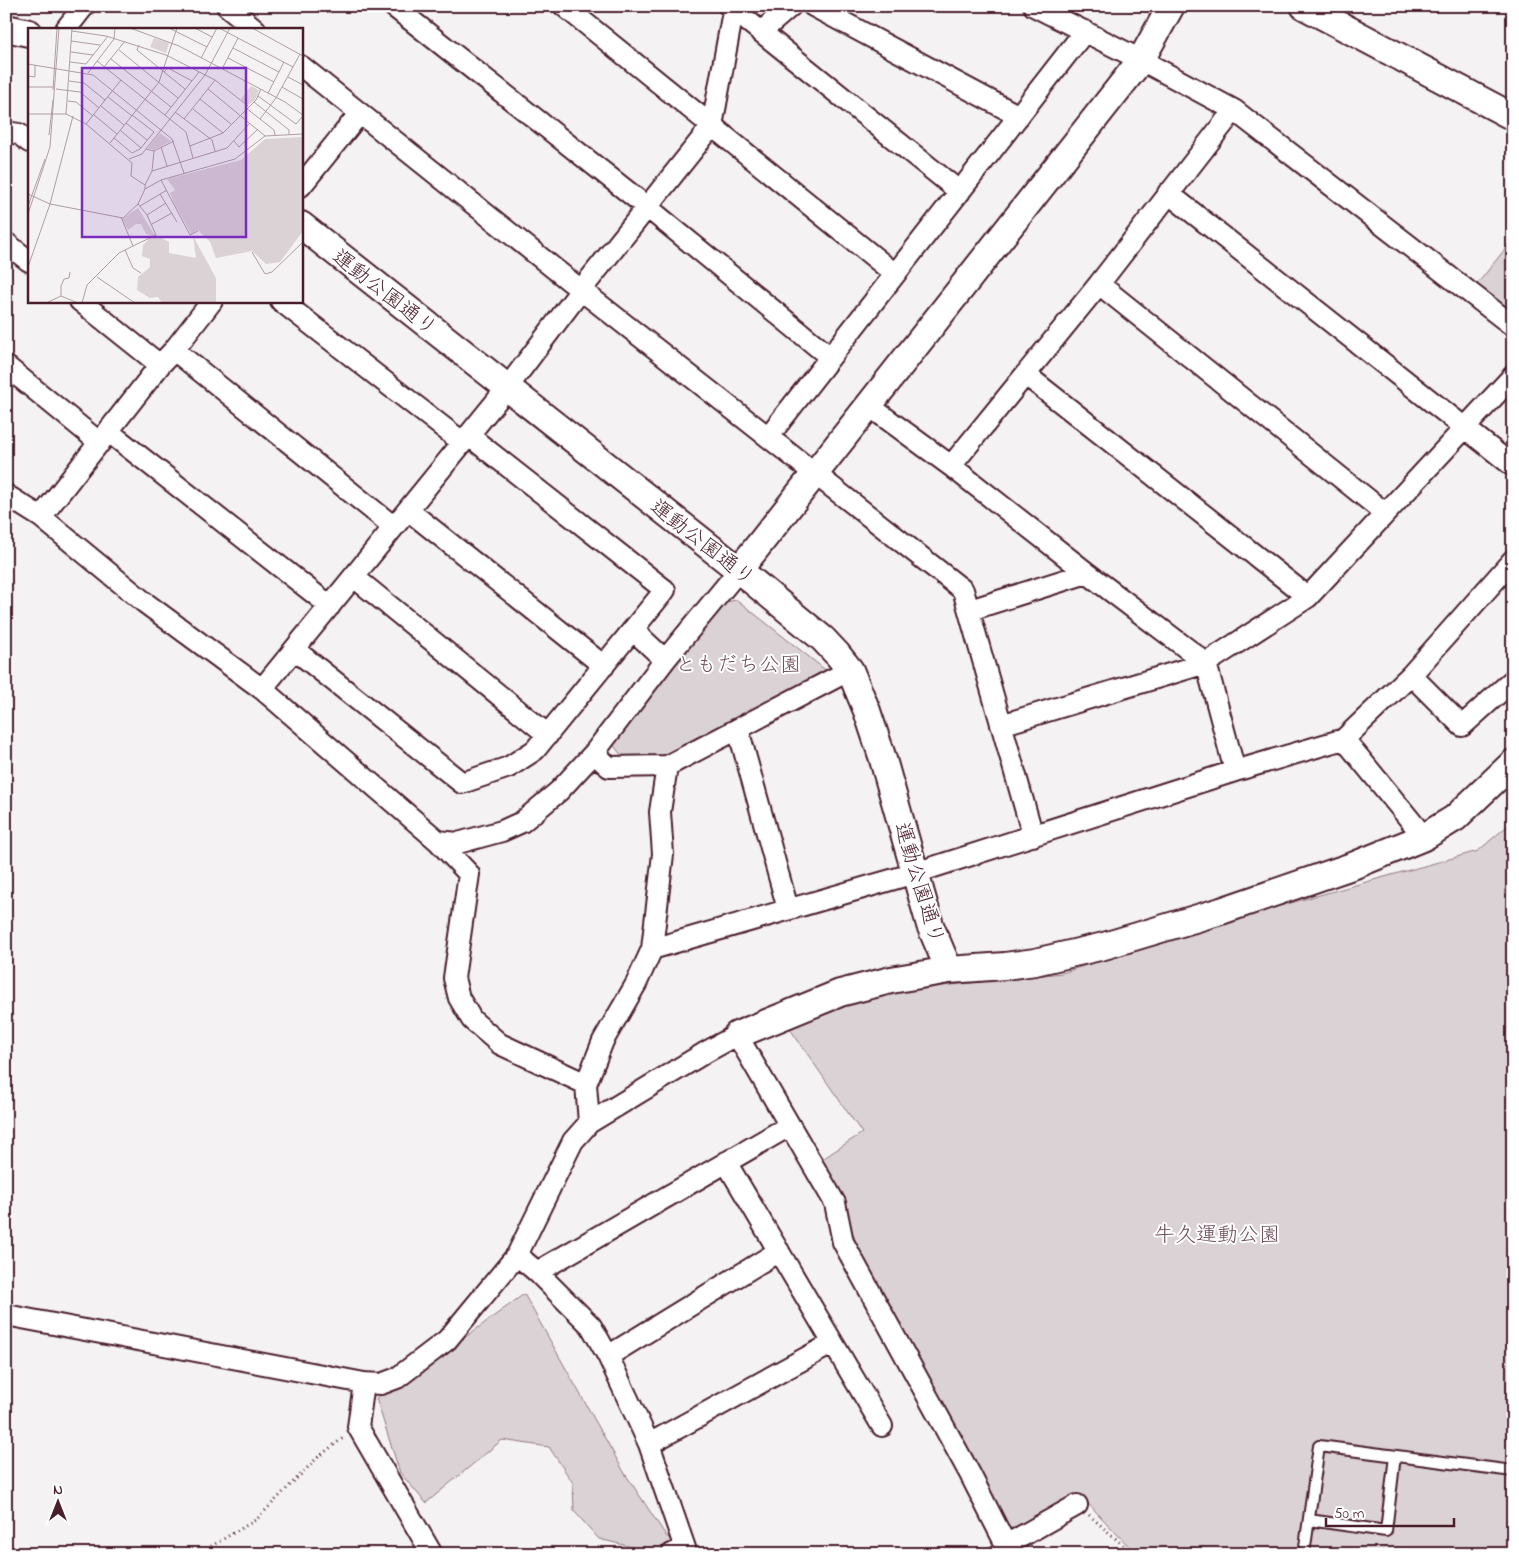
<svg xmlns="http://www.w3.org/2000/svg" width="1519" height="1560" font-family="'Indie Flower','Klee One',sans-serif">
<rect width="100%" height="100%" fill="#f4f2f2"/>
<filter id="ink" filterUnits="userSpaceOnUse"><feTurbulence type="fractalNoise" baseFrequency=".02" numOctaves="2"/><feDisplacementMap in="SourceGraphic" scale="10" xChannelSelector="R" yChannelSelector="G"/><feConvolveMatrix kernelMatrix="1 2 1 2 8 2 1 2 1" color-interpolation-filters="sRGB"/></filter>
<g filter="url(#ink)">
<path fill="#dbd2d5" stroke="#927880" d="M 1513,239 L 1513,319 L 1474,288 Z
M 737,600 L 828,672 L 667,756 L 625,760 L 612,743 L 724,602 Z
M 1513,821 L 1513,1554 L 1136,1554 L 1080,1495 L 1011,1534 L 858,1250 L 848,1218 L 845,1200 L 821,1160 L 862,1133 L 788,1026 L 834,1007 L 878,993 L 1062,973 L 1197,929 L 1478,851 Z
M 524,1294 L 624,1472 L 667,1537 L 717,1554 L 648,1554 L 649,1551 L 599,1539 L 574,1511 L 573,1483 L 549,1447 L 502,1440 L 426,1503 L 400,1473 L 376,1398 L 403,1383 Z"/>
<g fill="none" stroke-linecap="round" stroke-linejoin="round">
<defs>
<path id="service" d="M 1309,1520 L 1386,1531 L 1395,1456
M 990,1554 L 1006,1545
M 1304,1554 L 1319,1446 L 1513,1471"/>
<path id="minor" d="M 227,6 L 255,29
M 393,6 L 647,207 L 830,357
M 564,6 L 895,274
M 729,6 L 960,192
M 813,6 L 1019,116
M 1034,6 L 1141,60 L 1234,110 L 1513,326
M 66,29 L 84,6
M 761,32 L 791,6
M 301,66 L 581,290 L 963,590 L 1033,836
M 6,132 L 19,134 L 29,142
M 301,186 L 360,113
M 1168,193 L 1513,466
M 6,243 L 29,261
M 1099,284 L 1385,513
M 80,301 L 160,365
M 281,301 L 462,442
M 174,350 L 394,527
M 6,366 L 100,443
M 1026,375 L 1308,597
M 868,405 L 951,466 L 1087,573 L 1206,663 L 1235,771
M 109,432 L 330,606
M 768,437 L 1085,31
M 951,466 L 1099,284 L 1234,110
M 6,495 L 41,517 L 144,602 L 262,689 L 438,841 L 469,874 L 454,978 L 459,998 L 472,1020 L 500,1044 L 586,1084 L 589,1123
M 408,510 L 604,666
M 41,517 L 160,365 L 174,350 L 212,301
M 354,577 L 548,735
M 970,610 L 1087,573
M 633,630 L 665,660
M 295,650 L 462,783 L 509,767 L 535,750 L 665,590 L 468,435
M 1411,675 L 1462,726 L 1513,680
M 262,689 L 507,388 L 581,290 L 712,126 L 734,6
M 1001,725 L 1206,663 L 1308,597 L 1513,376
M 738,729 L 788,909
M 1344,739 L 1424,837
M 594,753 L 609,767 L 667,766 L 850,670
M 438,841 L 458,843 L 502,831 L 522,822 L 559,791 L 594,753 L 665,660 L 739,570
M 652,949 L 915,873 L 1235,771 L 1344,739 L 1411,675 L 1513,560
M 586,1084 L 603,1041 L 636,984 L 652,949 L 663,854 L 660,812 L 667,766
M 726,1162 L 882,1426
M 517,1255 L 537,1272 L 591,1326 L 608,1356 L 649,1444 L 685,1548 L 672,1554
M 537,1272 L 789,1126
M 6,1315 L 364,1383 L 381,1384 L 397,1378 L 447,1340 L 517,1255 L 573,1141 L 589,1123 L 706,1052 L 737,1035 L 835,1203 L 843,1242 L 970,1474 L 1006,1545 L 1077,1505
M 608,1356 L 779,1251
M 364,1383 L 358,1427 L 432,1554
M 649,1444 L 833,1343"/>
<path id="tertiary" d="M 1304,6 L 1513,117
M 6,28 L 29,33
M 301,225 L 739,570 L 823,639 L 838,655 L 850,670 L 867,711 L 882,756 L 930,925 L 949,970
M 739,570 L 1141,60 L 1171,6
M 737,1035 L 840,993 L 891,980 L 949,970 L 1005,966 L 1035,962 L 1104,946 L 1221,911 L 1355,865 L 1424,837 L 1455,818 L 1513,763"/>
</defs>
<use href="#service" stroke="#4a1f2b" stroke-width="14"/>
<use href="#minor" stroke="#4a1f2b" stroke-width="24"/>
<use href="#tertiary" stroke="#4a1f2b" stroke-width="30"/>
<path stroke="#4a1f2b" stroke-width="3" stroke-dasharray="1 4" stroke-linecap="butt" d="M 1089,1515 L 1124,1546 L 1130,1554
M 198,1554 L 257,1519 L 317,1458 L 343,1438"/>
<use href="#service" stroke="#fff" stroke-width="10"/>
<use href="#minor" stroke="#fff" stroke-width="20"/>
<use href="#tertiary" stroke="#fff" stroke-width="26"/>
</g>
</g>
<g text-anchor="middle" stroke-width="4" stroke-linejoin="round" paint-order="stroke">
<g font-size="21" fill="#4a1f2b" stroke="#fff">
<text transform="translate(385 292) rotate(38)" y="7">運動公園通り</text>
<text transform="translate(703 542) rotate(38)" y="7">運動公園通り</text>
<text transform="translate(920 883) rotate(73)" y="7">運動公園通り</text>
</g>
<g font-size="21" fill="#6e4c56" stroke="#fff">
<text x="738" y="671">ともだち公園</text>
<text x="1217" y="1241">牛久運動公園</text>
</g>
</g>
<g transform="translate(28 28)">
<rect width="275" height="275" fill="#f4f2f2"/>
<path d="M 126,10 L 141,15 L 138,25 L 122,19 ZM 223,58 L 231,62 L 227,72 L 220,77 L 213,71 ZM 132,105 L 143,113 L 126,122 L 120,120 ZM 275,109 L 275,203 L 252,234 L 238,236 L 224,223 L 188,230 L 182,214 L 170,202 L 163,206 L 146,175 L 142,165 L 147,162 L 139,151 L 213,132 L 237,111 ZM 110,180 L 126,206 L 141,214 L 141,225 L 168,230 L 165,208 L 188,250 L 188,275 L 134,275 L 130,269 L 122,270 L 109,262 L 110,249 L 122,239 L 122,231 L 114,228 L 115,217 L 124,208 L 118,206 L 113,196 L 108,196 L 100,202 L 94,191 Z" fill="#dbd2d5"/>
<path fill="none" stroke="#b09ea2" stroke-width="1" d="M 102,0 L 151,18 L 257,74 L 275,87M 141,0 L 179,19M 167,0 L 184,9M 191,0 L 265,39M 224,0 L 275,28M 44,3 L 78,8 L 138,27 L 187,52 L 220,78M 43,13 L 72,17M 111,17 L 109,22 L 157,61M 205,20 L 251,44M 91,22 L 150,70M 43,24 L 65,27M 173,30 L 189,0M 200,30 L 246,54M 83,31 L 143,79M 69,33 L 158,104 L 165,130M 42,34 L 58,36 L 80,8M 0,36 L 65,47 L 144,111 L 156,145M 76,39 L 97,13M 194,41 L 210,10M 136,44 L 140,40 L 164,53M 60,45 L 86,11 L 87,0M 0,48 L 7,49 L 7,37M 260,49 L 275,57M 41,53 L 56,55 L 77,72M 0,59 L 25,59M 254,59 L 275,71M 28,61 L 52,64 L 71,80M 180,61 L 237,108M 25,62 L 29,0M 240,65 L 256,34M 230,68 L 268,96 L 275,88M 80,69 L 104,88M 172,71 L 203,96M 40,73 L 48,74 L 65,88M 226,74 L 261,102 L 261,107M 73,78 L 96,97M 218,80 L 246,102 L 247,107M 165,81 L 195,105M 147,84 L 184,112 L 187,123M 0,86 L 38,86 L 58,96 L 104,135 L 103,148 L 117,157 L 117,161M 38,86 L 44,0M 66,87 L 89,106M 137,87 L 171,44M 156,91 L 187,52M 232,91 L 248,70 L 272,26M 98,95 L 119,112M 58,96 L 93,52M 92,102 L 113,120M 21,107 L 25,72M 86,110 L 104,125 L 112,121 L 126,104 L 104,87M 206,113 L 211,119 L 230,101M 82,115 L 131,54 L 149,0M 162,118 L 195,105 L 228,72 L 233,61M 133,119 L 139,138M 118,121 L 126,123 L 146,113M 101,131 L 114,126 L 177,47 L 202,0M 124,143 L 199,120 L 222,95M 133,152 L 162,207 L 170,203M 117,157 L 124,143 L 126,123M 0,166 L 22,176 L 95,190 L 110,176 L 117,161 L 133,152 L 207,131 L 237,108 L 275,106M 132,166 L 149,194M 0,178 L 17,131M 112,178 L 139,162M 0,186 L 22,119 L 31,0M 119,187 L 138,175M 124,196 L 144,185M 105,218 L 128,207 L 119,187 L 110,176M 97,222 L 105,240 L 113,245M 224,224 L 237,246 L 244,244 L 275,214M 0,239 L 22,176 L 45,88M 69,249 L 107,275M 33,268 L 33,258 L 36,251 L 41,250 L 42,244M 18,275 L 33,268 L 50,275M 54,275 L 59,257 L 91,225 L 105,218 L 93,189"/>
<path fill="#7b2cbf" fill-opacity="0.15" stroke="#7b2cbf" stroke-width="2.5" d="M 54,40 L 218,40 L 218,209 L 54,209 Z"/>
<rect width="275" height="275" fill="none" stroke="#4a1f2b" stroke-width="2.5"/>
</g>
<rect width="1519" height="1560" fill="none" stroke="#fff" stroke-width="25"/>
<rect x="12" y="12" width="1494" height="1535" fill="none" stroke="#4a1f2b" stroke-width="2" filter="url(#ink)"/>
<g transform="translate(58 1502)" stroke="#ffffff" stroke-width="4" paint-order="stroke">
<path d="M0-4L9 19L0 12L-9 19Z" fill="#4a1f2b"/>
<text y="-8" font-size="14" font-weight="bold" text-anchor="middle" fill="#4a1f2b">N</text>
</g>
<path d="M1326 1518v8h128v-8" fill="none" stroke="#4a1f2b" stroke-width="2.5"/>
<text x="1334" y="1518" font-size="15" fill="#4a1f2b" stroke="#ffffff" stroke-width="4" paint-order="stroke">50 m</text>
</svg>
